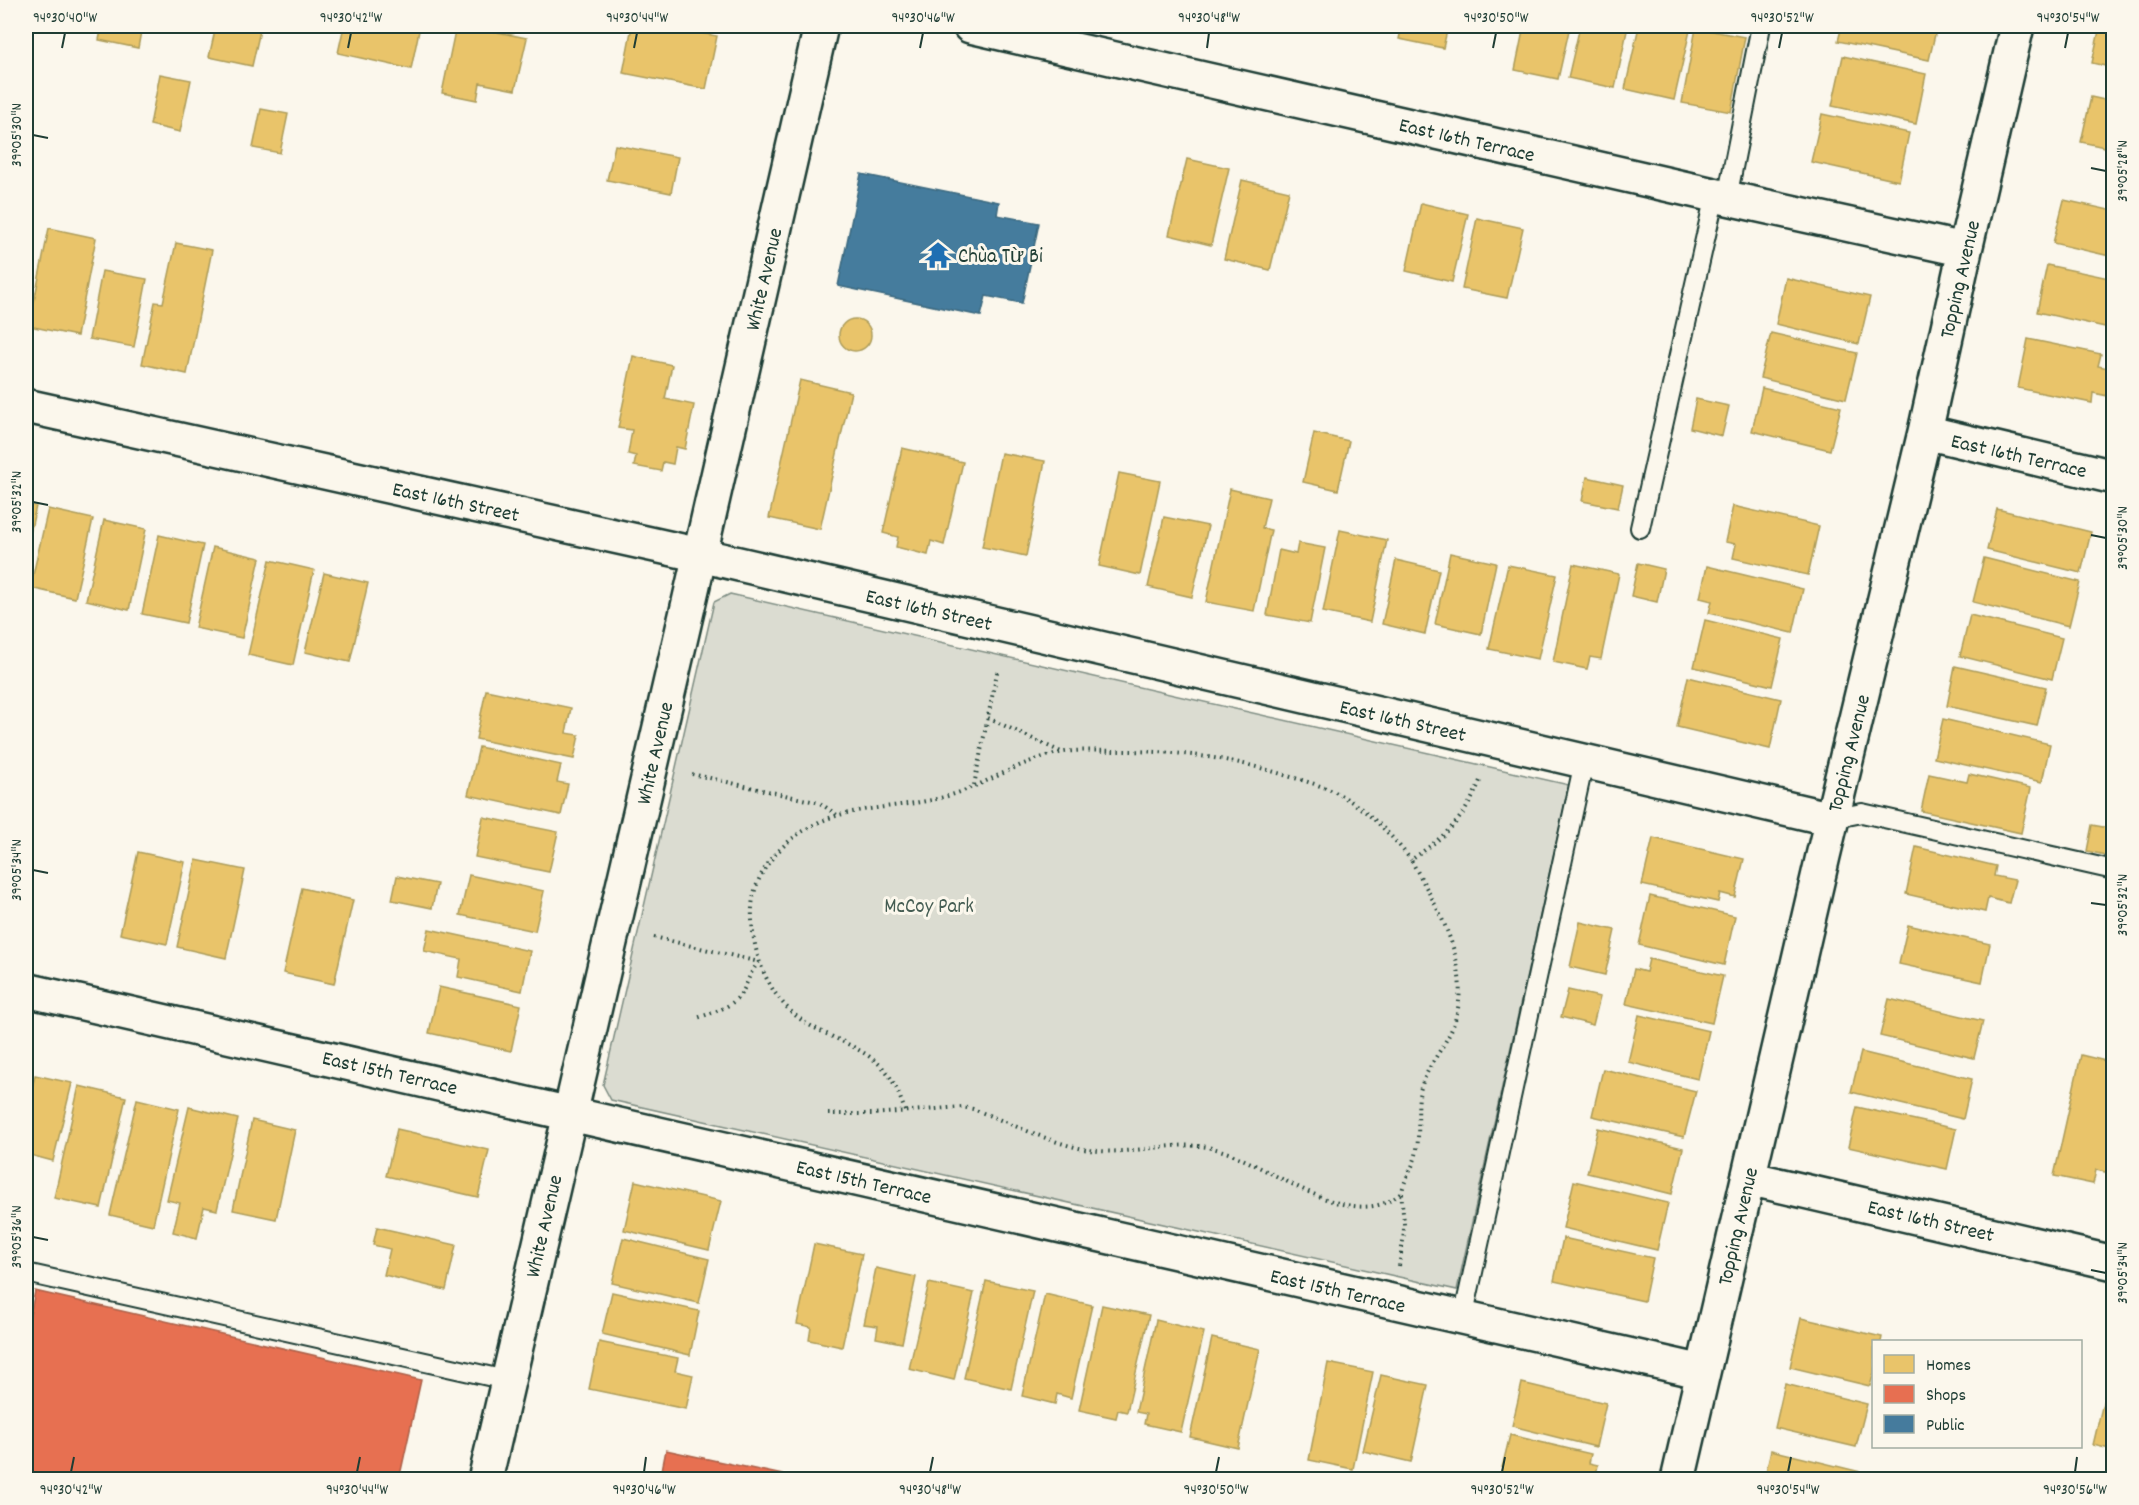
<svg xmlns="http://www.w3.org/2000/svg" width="2139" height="1505" font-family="Dekko,sans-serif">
<rect width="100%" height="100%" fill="#fbf7ec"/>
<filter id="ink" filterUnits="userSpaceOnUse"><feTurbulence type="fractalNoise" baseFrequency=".0167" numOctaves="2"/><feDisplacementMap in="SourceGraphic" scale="12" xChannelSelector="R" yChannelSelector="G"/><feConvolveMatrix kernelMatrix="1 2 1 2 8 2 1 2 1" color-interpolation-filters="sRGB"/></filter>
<g filter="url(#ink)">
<path fill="#dbdcd1" stroke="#7d8c82" stroke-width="1.5" d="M 730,594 L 1569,785 L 1457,1290 L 611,1100 L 603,1085 L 714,602 Z"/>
<path fill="#e9c46a" stroke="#ac9c5a" stroke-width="1.5" d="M 102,26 L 142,26 L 138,48 L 99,40 Z
M 216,26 L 261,26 L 252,66 L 209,57 Z
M 344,26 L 420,26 L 411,69 L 338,53 Z
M 456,26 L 466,26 L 527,38 L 515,90 L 480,83 L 477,100 L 442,93 Z
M 632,26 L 661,26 L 717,36 L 706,89 L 623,73 Z
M 1402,26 L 1448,26 L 1443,48 L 1399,39 Z
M 1524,26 L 1570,26 L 1558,79 L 1515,70 Z
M 1580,26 L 1628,26 L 1615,88 L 1568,78 Z
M 1639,26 L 1691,26 L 1674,100 L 1625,89 Z
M 1842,26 L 1937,26 L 1929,60 L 1838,41 Z
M 2100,26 L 2114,26 L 2114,68 L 2092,63 Z
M 1696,28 L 1745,37 L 1731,112 L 1682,103 Z
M 1843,56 L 1926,74 L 1916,124 L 1832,106 Z
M 160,74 L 191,80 L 180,132 L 150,125 Z
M 2091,97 L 2114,102 L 2114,149 L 2081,142 Z
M 261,109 L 288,114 L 280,153 L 253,148 Z
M 1822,114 L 1909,133 L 1899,181 L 1811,162 Z
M 615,145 L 678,157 L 671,193 L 607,180 Z
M 1187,159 L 1229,168 L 1211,245 L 1169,235 Z
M 1242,180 L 1289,191 L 1270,270 L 1224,259 Z
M 2064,200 L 2114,211 L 2114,257 L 2053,243 Z
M 1421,203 L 1468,214 L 1452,282 L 1406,271 Z
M 1477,218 L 1523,228 L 1507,298 L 1462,289 Z
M 49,228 L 96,238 L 77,336 L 29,326 Z
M 176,243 L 212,250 L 187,374 L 142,364 L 155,302 L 163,303 Z
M 2047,265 L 2114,279 L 2114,329 L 2037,312 Z
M 102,271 L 147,279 L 134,347 L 89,339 Z
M 1786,278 L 1870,297 L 1859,344 L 1776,324 Z
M839 335a16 16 0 1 1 32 0a16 16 0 1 1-32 0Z
M 1771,333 L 1857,353 L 1846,399 L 1760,378 Z
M 2028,339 L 2101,354 L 2098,366 L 2114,369 L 2108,396 L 2093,393 L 2092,403 L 2018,388 Z
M 633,356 L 672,365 L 665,399 L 694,405 L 685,449 L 676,447 L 673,464 L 663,462 L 661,471 L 634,466 L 636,456 L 628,454 L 632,430 L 618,428 Z
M 800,380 L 851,392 L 820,529 L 769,518 Z
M 1762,388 L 1841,407 L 1830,450 L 1752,431 Z
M 1696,399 L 1729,406 L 1722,436 L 1690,428 Z
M 1314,433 L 1349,441 L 1338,490 L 1303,482 Z
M 902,448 L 963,462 L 944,545 L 931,541 L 928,555 L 896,547 L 898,537 L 883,533 Z
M 1001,453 L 1045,461 L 1026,556 L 982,547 Z
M 1119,473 L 1160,481 L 1140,575 L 1099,566 Z
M 1587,477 L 1623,485 L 1618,508 L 1582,501 Z
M 1230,489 L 1269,498 L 1262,528 L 1271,530 L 1254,611 L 1206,602 Z
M 26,504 L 36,506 L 26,552 Z
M 1733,506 L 1819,526 L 1808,575 L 1733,558 L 1736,544 L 1725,542 Z
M 48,509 L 93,519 L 75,598 L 30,588 Z
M 1997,509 L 2091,532 L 2081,573 L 1987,550 Z
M 1164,517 L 1208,526 L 1192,597 L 1148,587 Z
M 104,520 L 146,529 L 129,610 L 86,600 Z
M 1340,530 L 1387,540 L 1370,622 L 1323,612 Z
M 159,535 L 203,545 L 186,623 L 142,614 Z
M 1298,543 L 1325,548 L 1310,623 L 1267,615 L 1279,550 L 1296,554 Z
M 213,547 L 260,558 L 242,638 L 195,628 Z
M 1450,553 L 1496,563 L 1481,634 L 1435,624 Z
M 1984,558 L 2080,582 L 2069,626 L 1973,602 Z
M 270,560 L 314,570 L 293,665 L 248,655 Z
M 1396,560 L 1439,570 L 1425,634 L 1382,624 Z
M 1638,563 L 1664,569 L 1657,602 L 1631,596 Z
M 1573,564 L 1619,574 L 1601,659 L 1590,657 L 1587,669 L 1553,662 Z
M 1508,565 L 1557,575 L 1538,659 L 1489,649 Z
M 1707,566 L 1803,589 L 1793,633 L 1709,613 L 1712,601 L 1700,598 Z
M 324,573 L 368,583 L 350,662 L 305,652 Z
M 1970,615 L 2062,638 L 2052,679 L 1960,656 Z
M 1705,620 L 1783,639 L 1772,686 L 1694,667 Z
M 1955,666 L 2046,687 L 2037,726 L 1947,706 Z
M 1688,677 L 1781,699 L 1770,749 L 1677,727 Z
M 486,690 L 571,708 L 566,733 L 579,735 L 574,759 L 476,739 Z
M 1943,719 L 2050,744 L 2042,782 L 1934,758 Z
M 479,747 L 561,765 L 557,782 L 568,784 L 561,815 L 468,795 Z
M 1929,774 L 1967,782 L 1969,774 L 2031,788 L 2021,833 L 1921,811 Z
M 483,817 L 558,832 L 549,872 L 475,857 Z
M 2092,825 L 2114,829 L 2114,857 L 2087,851 Z
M 1653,838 L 1744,859 L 1735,897 L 1720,893 L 1718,902 L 1642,885 Z
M 1916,847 L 1996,866 L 1994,876 L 2015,880 L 2009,903 L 1988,898 L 1985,912 L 1906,894 Z
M 138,852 L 185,862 L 167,944 L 120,934 Z
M 196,860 L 245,870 L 226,958 L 177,947 Z
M 469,875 L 544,891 L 535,931 L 460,915 Z
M 397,876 L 437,884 L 432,908 L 392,900 Z
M 302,888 L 353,900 L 334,984 L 283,973 Z
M 1650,896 L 1735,916 L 1724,965 L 1639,945 Z
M 1580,922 L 1615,930 L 1605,975 L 1570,967 Z
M 1908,925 L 1990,944 L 1982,982 L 1899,964 Z
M 429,929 L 530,951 L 522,991 L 458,977 L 461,959 L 424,951 Z
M 1649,959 L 1723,976 L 1712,1023 L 1626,1004 L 1634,969 L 1646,972 Z
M 439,987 L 521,1005 L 511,1051 L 429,1033 Z
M 1568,990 L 1600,997 L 1593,1025 L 1561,1017 Z
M 1889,999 L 1983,1021 L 1974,1058 L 1880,1036 Z
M 1639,1015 L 1709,1031 L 1698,1079 L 1628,1062 Z
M 1861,1052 L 1972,1079 L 1963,1119 L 1851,1092 Z
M 2081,1055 L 2114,1063 L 2114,1174 L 2096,1170 L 2093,1184 L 2054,1176 Z
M 1603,1069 L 1696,1091 L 1684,1137 L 1592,1116 Z
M 35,1075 L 72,1083 L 53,1161 L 26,1154 L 26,1114 Z
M 79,1086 L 126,1097 L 101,1208 L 54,1198 Z
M 137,1099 L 179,1109 L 153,1225 L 110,1215 Z
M 189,1107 L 238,1119 L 217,1210 L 204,1207 L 197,1238 L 173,1232 L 180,1203 L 167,1200 Z
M 1857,1107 L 1956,1129 L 1947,1169 L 1848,1147 Z
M 252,1120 L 295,1130 L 276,1219 L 233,1210 Z
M 1598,1128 L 1683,1148 L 1672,1194 L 1587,1173 Z
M 397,1129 L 489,1150 L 478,1197 L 386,1176 Z
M 635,1181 L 721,1201 L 709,1250 L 624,1230 Z
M 1574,1181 L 1668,1203 L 1657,1250 L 1563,1228 Z
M 377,1227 L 456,1245 L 446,1290 L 384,1275 L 390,1249 L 373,1245 Z
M 623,1238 L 709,1259 L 699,1303 L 612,1283 Z
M 1563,1238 L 1653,1258 L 1644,1301 L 1554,1281 Z
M 814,1244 L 862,1254 L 842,1347 L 809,1340 L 811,1327 L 797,1324 Z
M 876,1268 L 916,1277 L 902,1343 L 876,1338 L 878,1326 L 864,1324 Z
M 986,1281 L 1033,1291 L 1011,1389 L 964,1378 Z
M 929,1283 L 974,1293 L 954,1380 L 909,1369 Z
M 612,1292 L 699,1311 L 690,1355 L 602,1334 Z
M 1045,1294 L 1092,1305 L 1071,1398 L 1057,1394 L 1055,1404 L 1022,1396 Z
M 1102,1305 L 1149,1315 L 1127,1412 L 1118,1410 L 1116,1418 L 1079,1410 Z
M 1801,1318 L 1882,1337 L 1881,1342 L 1874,1342 L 1874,1373 L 1870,1386 L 1790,1367 Z
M 1156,1320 L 1204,1332 L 1181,1432 L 1144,1424 L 1146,1414 L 1136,1412 Z
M 1212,1338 L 1260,1349 L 1238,1448 L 1190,1437 Z
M 599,1342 L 678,1358 L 675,1371 L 693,1375 L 686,1409 L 589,1389 Z
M 1328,1363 L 1373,1372 L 1353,1469 L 1309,1460 Z
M 2111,1369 L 2114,1370 L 2114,1450 L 2093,1445 Z
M 1381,1375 L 1428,1385 L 1411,1462 L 1363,1451 Z
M 1522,1383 L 1606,1403 L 1596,1447 L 1512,1426 Z
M 1785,1384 L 1867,1404 L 1856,1447 L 1775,1428 Z
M 1510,1435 L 1591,1454 L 1589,1463 L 1598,1465 L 1595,1480 L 1499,1480 Z
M 1771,1450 L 1869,1474 L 1868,1480 L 1764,1480 Z"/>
<path fill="#e76f51" stroke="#ab6048" stroke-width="1.5" d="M 35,1291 L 421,1380 L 399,1480 L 26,1480 L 26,1334 Z
M 666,1450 L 806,1480 L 660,1480 Z"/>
<path fill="#457b9d" stroke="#3a687e" stroke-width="1.5" d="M 861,174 L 999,202 L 997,215 L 1039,223 L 1022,303 L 986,296 L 981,316 L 838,286 Z"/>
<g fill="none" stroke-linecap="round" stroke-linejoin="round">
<defs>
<path id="lane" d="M 1727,198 L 1761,26
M 1640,528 L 1715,195
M 1832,819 L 1862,813 L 2114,870
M 26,1273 L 506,1380
M 1463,1318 L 1584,762"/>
<path id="street" d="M 970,26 L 1727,198 L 1965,250
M 26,406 L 700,555 L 1832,819
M 1925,432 L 2114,477
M 26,990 L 1703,1372
M 1748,1178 L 2114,1263
M 485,1480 L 690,598 L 821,26
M 1678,1480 L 1823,856 L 1925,432 L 1965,250 L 2017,26"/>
</defs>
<use href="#lane" stroke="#1f3d34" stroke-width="22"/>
<use href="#street" stroke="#1f3d34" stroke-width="38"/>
<path stroke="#1f3d34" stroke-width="4" stroke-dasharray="1.5 4.5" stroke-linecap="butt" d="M 988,718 L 1061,752
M 692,774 L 820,803 L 837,815
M 974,785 L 998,668
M 654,937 L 759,962 C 752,970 749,977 745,987 C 735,1007 717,1011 697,1018
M 905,1111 C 900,1097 895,1082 885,1070 C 864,1047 832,1039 806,1023 C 768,999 750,952 752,907 C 755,861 800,824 843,814 C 876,806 911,806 944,797 C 983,787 1018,761 1059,753 C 1078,749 1100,751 1120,751 C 1182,751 1232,758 1291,777 C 1306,781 1322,786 1335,792 C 1366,808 1390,833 1411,860
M 828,1114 L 872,1114 L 962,1107 L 973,1109 C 1008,1122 1062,1149 1099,1151 C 1137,1154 1175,1140 1212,1148 C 1265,1159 1352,1239 1402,1192
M 1399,1266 C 1401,1253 1404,1239 1404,1225 C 1404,1215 1401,1204 1402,1193 C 1403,1181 1413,1168 1416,1155 C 1420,1135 1417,1116 1419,1096 C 1423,1072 1441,1052 1451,1031 C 1477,971 1439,911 1411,860 C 1446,835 1465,820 1481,778"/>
<use href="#lane" stroke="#fbf7ec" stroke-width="18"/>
<use href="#street" stroke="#fbf7ec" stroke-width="33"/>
</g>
</g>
<path fill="none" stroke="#1f3d34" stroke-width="2" d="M 62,48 L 65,33M 348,48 L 351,33M 634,48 L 637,33M 920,48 L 923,33M 1207,48 L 1209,33M 1493,48 L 1496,33M 1779,48 L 1782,33M 2065,48 L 2068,33M 33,135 L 48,138M 2091,168 L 2106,171M 33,502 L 48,505M 2091,535 L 2106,538M 33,870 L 48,873M 2091,903 L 2106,905M 33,1237 L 48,1240M 2091,1270 L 2106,1273M 71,1472 L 74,1457M 357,1472 L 360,1457M 644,1472 L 646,1457M 930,1472 L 933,1457M 1216,1472 L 1219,1457M 1502,1472 L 1505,1457M 1788,1472 L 1791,1457M 2075,1472 L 2077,1457"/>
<defs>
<symbol id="temple-bare" viewBox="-9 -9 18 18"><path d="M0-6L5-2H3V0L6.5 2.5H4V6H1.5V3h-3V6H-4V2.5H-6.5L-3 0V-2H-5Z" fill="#1f6fb2" stroke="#fbf7ec" stroke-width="2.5" paint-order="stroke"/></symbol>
</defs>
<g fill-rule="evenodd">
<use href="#temple-bare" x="919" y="236" width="38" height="38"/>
</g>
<g text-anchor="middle" stroke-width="6" stroke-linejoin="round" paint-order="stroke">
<g font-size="21" fill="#1f3d34" stroke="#fbf7ec">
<text transform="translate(1467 139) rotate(13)" y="7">East 16th Terrace</text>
<text transform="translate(763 279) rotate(-77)" y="7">White Avenue</text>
<text transform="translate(1959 279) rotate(-77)" y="7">Topping Avenue</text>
<text transform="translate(2019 455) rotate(13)" y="7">East 16th Terrace</text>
<text transform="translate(456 501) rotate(12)" y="7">East 16th Street</text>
<text transform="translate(929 609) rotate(13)" y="7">East 16th Street</text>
<text transform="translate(1403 720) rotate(13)" y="7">East 16th Street</text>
<text transform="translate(654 753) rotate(-77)" y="7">White Avenue</text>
<text transform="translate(1848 753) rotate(-76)" y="7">Topping Avenue</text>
<text transform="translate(390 1072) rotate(13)" y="7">East 15th Terrace</text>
<text transform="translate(864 1181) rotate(13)" y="7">East 15th Terrace</text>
<text transform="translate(1931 1220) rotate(13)" y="7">East 16th Street</text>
<text transform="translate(543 1226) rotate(-77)" y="7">White Avenue</text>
<text transform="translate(1737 1226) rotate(-77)" y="7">Topping Avenue</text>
<text transform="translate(1338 1290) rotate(13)" y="7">East 15th Terrace</text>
</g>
<g font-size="21" fill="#1f3d34" stroke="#fbf7ec" text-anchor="start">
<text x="958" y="262">Chùa Từ Bi</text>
</g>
<g font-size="21" fill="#455d53" stroke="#fbf7ec">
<text x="929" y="912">McCoy Park</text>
</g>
</g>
<rect width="2139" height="1505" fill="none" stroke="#fbf7ec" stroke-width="66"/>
<rect x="1872" y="1340" width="210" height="108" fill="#fbf7ec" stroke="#a3ada2" stroke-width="1.5"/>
<rect x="1884" y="1355" width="30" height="18" fill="#e9c46a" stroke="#a3ada2" stroke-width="1.5"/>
<text x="1926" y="1370" font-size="18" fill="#1f3d34">Homes</text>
<rect x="1884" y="1385" width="30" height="18" fill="#e76f51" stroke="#a3ada2" stroke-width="1.5"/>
<text x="1926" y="1400" font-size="18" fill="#1f3d34">Shops</text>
<rect x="1884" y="1415" width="30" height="18" fill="#457b9d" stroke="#a3ada2" stroke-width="1.5"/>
<text x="1926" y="1430" font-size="18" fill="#1f3d34">Public</text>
<rect x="33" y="33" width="2073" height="1439" fill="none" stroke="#1f3d34" stroke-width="2"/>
<g font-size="15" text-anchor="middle" fill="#1f3d34">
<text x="65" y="22">94°30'40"W</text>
<text x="351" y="22">94°30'42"W</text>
<text x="637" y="22">94°30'44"W</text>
<text x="923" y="22">94°30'46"W</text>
<text x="1209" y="22">94°30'48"W</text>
<text x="1496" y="22">94°30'50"W</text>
<text x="1782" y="22">94°30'52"W</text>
<text x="2068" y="22">94°30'54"W</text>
<text transform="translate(16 135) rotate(-90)" y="5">39°05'30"N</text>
<text transform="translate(2122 171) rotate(-90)" y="5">39°05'28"N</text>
<text transform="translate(16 502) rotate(-90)" y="5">39°05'32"N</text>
<text transform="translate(2122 538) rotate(-90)" y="5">39°05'30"N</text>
<text transform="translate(16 870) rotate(-90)" y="5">39°05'34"N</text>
<text transform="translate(2122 905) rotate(-90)" y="5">39°05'32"N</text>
<text transform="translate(16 1237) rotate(-90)" y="5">39°05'36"N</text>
<text transform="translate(2122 1273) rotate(-90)" y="5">39°05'34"N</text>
<text x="71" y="1494">94°30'42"W</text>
<text x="357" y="1494">94°30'44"W</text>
<text x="644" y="1494">94°30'46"W</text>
<text x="930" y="1494">94°30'48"W</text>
<text x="1216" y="1494">94°30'50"W</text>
<text x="1502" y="1494">94°30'52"W</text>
<text x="1788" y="1494">94°30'54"W</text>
<text x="2075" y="1494">94°30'56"W</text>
</g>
</svg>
